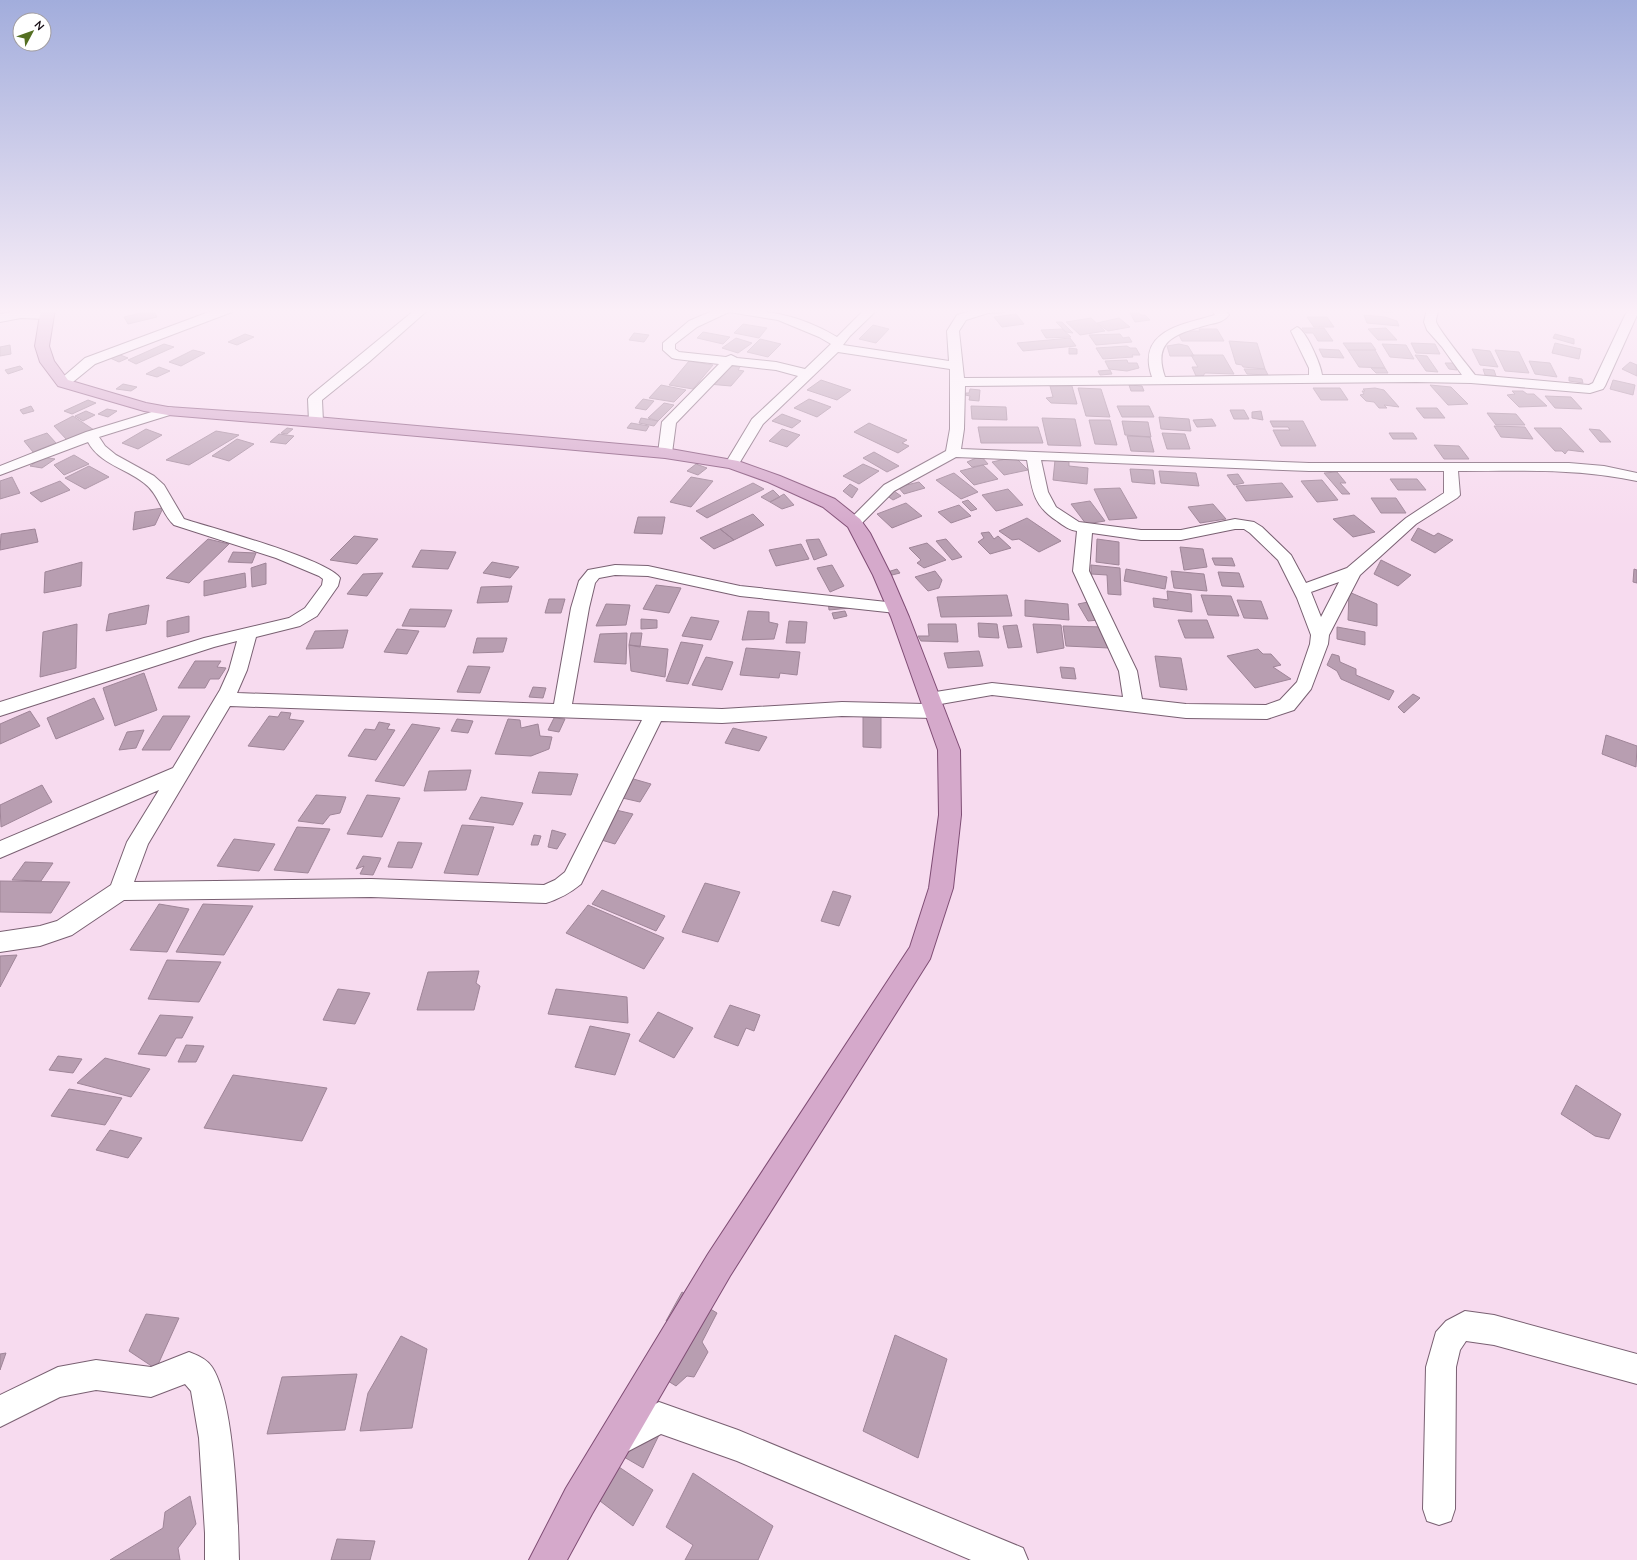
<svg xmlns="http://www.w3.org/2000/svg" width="1637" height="1560" font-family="'Nunito Sans',sans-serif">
<rect width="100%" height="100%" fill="#f7dbef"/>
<path fill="#b89eb1" stroke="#9f8598" d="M 1380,309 L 1404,309 L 1404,311 L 1384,312 Z
M 153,310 L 157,317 L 128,324 L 124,317 Z
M 1130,313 L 1138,313 L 1141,315 L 1145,315 L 1150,320 L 1135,322 Z
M 1016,314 L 1024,324 L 1002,327 L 994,317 Z
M 1364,315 L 1385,317 L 1397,321 L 1399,326 L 1367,323 Z
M 1307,317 L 1327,317 L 1334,327 L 1314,327 Z
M 1091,318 L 1105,331 L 1080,335 L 1066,322 Z
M 1119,318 L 1130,327 L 1108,331 L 1097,323 Z
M 1056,322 L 1062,322 L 1073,333 L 1066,332 Z
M 743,324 L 767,328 L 759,338 L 734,333 Z
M 873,325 L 889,329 L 876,343 L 859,339 Z
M 1302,328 L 1324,328 L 1333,341 L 1318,341 L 1313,333 L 1306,333 Z
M 1386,328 L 1397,340 L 1378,340 L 1368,329 Z
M 1062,329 L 1071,337 L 1046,338 L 1041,330 Z
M 1199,329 L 1217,329 L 1224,341 L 1182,341 L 1177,331 L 1200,331 Z
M 703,332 L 730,337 L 723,344 L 697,338 Z
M 634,333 L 649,335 L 644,342 L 629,340 Z
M 245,334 L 254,337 L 237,345 L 228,342 Z
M 1120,334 L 1123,338 L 1129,337 L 1132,342 L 1096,345 L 1089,335 Z
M 1555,334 L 1574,339 L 1574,344 L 1553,338 Z
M 736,338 L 752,343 L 738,353 L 722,348 Z
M 1070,338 L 1076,346 L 1023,351 L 1017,343 Z
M 760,339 L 781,344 L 768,357 L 747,352 Z
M 1229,341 L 1257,343 L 1265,369 L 1243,367 L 1242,365 L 1236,364 Z
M 1343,343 L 1371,343 L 1376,350 L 1348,350 Z
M 1411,343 L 1435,344 L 1440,354 L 1416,353 Z
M 1555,343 L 1581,349 L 1579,359 L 1552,353 Z
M 164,344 L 174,347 L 136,364 L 128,360 Z
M 1179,344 L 1188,346 L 1194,356 L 1170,356 L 1167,346 Z
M 1382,344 L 1406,345 L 1414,359 L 1390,357 Z
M 10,345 L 11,354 L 0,356 L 0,347 Z
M 1127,346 L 1130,348 L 1136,348 L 1140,355 L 1132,355 L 1133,357 L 1103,359 L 1096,348 Z
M 1069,348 L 1077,349 L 1077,354 L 1069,354 Z
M 1319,349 L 1339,350 L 1344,358 L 1323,357 Z
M 1472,349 L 1490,351 L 1498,367 L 1480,365 Z
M 193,350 L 205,353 L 181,366 L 169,362 Z
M 1348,350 L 1375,350 L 1385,368 L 1359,367 Z
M 1495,350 L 1519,352 L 1529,373 L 1505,371 Z
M 118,354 L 128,358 L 119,362 L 110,358 Z
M 1191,355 L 1223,355 L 1234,374 L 1205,373 L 1203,376 L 1196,376 L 1192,367 L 1198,367 Z
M 1415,355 L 1427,356 L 1438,372 L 1426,371 Z
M 1127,360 L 1128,363 L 1137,363 L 1139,368 L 1127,371 L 1109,369 L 1105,361 Z
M 689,361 L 713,365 L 693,389 L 669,385 Z
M 1529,361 L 1550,363 L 1557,377 L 1535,374 Z
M 1630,362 L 1637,365 L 1637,376 L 1622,369 Z
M 1445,363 L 1453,363 L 1457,370 L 1449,369 Z
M 20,366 L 23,369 L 8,374 L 5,370 Z
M 732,366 L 740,367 L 738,370 L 744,371 L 731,386 L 708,384 L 725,368 L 730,368 Z
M 159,367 L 170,371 L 157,377 L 146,374 Z
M 1371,368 L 1385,368 L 1388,373 L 1376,373 Z
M 1244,369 L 1265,369 L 1268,375 L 1247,374 Z
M 1483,369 L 1494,370 L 1496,376 L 1485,375 Z
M 1110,370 L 1112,374 L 1100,375 L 1098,371 Z
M 1569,377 L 1582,379 L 1583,383 L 1569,381 Z
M 821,380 L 851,390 L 837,400 L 807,390 Z
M 1613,380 L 1635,385 L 1633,395 L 1610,389 Z
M 123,384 L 137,387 L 131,391 L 116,389 Z
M 661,385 L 686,390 L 674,402 L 649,398 Z
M 1129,385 L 1142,386 L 1144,391 L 1131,391 Z
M 1430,385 L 1451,387 L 1468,404 L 1448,405 Z
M 1050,386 L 1072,386 L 1077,404 L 1051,403 L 1046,398 L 1053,397 Z
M 1078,388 L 1101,389 L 1110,417 L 1086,416 Z
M 1313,388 L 1340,388 L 1348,400 L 1321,400 Z
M 1375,388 L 1384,390 L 1399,407 L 1384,405 L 1387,408 L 1379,408 L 1374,402 L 1366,401 L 1360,395 L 1364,394 L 1362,391 L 1365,391 L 1363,389 Z
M 970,389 L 980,390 L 979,401 L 969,400 L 970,396 L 965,395 L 966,393 L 969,393 Z
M 1512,391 L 1523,391 L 1527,394 L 1534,394 L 1547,406 L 1519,407 L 1507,395 L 1515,394 Z
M 1545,396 L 1571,397 L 1582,409 L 1555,408 Z
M 643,399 L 654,401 L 646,410 L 635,408 Z
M 809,399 L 831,407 L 817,417 L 794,408 Z
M 88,400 L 96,403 L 72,414 L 64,411 Z
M 664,403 L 674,405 L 658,421 L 648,418 Z
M 31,406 L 34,411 L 23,414 L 20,410 Z
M 971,406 L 1006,407 L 1007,420 L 972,419 Z
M 1117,406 L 1149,406 L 1154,417 L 1122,417 Z
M 1416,408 L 1437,408 L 1445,418 L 1424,418 Z
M 107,409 L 117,411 L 108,417 L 98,414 Z
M 1230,410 L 1244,410 L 1249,419 L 1234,419 Z
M 86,411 L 95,415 L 83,421 L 75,416 Z
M 1261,411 L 1263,420 L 1252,418 L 1252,412 Z
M 1487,413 L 1516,414 L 1525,425 L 1496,425 Z
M 782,414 L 801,421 L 792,428 L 772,421 Z
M 73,416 L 94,430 L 67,440 L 54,426 Z
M 1159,417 L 1189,419 L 1191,431 L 1161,429 Z
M 641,418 L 658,421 L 654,426 L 639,423 Z
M 1042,418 L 1075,419 L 1081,446 L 1048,445 Z
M 1212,419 L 1216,426 L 1197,427 L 1193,420 Z
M 1089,420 L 1110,420 L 1117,445 L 1095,444 Z
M 1122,421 L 1148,422 L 1151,437 L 1125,435 Z
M 1270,421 L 1303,421 L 1316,446 L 1281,446 L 1273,430 L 1290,430 L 1288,427 L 1273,427 Z
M 631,423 L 649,426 L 646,431 L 627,428 Z
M 869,423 L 907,440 L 902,443 L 909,446 L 898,453 L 854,432 Z
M 1494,426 L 1525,427 L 1533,439 L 1501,437 Z
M 978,427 L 1038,427 L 1043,443 L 981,443 Z
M 287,428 L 293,429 L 287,434 L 281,433 Z
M 1534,428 L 1561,428 L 1584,452 L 1568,450 L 1565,454 L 1562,451 L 1555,451 Z
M 146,429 L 162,435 L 138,449 L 122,443 Z
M 782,429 L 800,435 L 787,447 L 769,441 Z
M 1589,429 L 1600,430 L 1611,442 L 1600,442 Z
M 216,431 L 239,435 L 189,465 L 166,460 Z
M 47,433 L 56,443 L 33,452 L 24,441 Z
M 1162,433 L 1185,434 L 1190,449 L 1167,449 Z
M 1389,433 L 1413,433 L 1417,439 L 1393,439 Z
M 279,434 L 294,436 L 286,444 L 270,442 Z
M 1127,436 L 1150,437 L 1154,452 L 1131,451 Z
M 237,439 L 254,444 L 229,461 L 212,456 Z
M 1434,445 L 1459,446 L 1469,459 L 1444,459 Z
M 874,452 L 899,466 L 887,472 L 863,458 Z
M 74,455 L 89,464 L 64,475 L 54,465 Z
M 981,456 L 988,464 L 972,467 L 967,462 Z
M 43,457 L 55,459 L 42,468 L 30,466 Z
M 1015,457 L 1028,470 L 1004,475 L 992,462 Z
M 1055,460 L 1069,461 L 1069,466 L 1088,468 L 1087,484 L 1053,480 Z
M 696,464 L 707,468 L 698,475 L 687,471 Z
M 863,464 L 879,471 L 859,484 L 843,476 Z
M 983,465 L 998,479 L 974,485 L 960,471 Z
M 89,466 L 109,477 L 85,489 L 65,478 Z
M 1130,469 L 1153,470 L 1155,484 L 1132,482 Z
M 1159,471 L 1196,473 L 1199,486 L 1161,483 Z
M 1337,472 L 1346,483 L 1340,483 L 1350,494 L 1342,494 L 1324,473 Z
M 954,473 L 978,492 L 961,499 L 936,480 Z
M 1238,474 L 1244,483 L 1234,485 L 1227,475 Z
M 12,477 L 20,493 L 0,499 L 0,481 Z
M 691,477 L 713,481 L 691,507 L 670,502 Z
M 1390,479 L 1417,479 L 1426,490 L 1398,490 Z
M 1322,480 L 1338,500 L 1317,502 L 1301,481 Z
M 60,481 L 70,490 L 41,502 L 30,493 Z
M 919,482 L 925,488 L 904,494 L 898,487 Z
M 753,483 L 764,489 L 707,518 L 696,511 Z
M 1282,483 L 1293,497 L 1246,501 L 1236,486 Z
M 850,484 L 858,489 L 852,498 L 843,491 Z
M 1120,488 L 1137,518 L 1109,520 L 1094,489 Z
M 1008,489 L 1023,505 L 996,511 L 982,495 Z
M 773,490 L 780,497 L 770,502 L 761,497 Z
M 894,491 L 901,496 L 893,500 L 886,495 Z
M 784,494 L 794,505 L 782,509 L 770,502 Z
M 1371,498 L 1396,498 L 1406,513 L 1381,513 Z
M 968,500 L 977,509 L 971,511 L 962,502 Z
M 1090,501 L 1105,521 L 1086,524 L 1071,504 Z
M 906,503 L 922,516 L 892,528 L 877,514 Z
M 1213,504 L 1226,519 L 1200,523 L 1188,507 Z
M 959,505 L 971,516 L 951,523 L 938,512 Z
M 163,508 L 155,525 L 133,530 L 135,512 Z
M 753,514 L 764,525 L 734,540 L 720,529 Z
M 1354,515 L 1375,532 L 1353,537 L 1333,519 Z
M 638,517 L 665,517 L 662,534 L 634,533 Z
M 1027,518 L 1061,541 L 1039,552 L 1019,539 L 1012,540 L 999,531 Z
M 1418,528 L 1434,536 L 1438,533 L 1453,540 L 1435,553 L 1411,540 Z
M 35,529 L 38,542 L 0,550 L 1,534 Z
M 720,529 L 734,540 L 714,549 L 700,538 Z
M 989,532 L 994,539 L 998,536 L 1011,548 L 990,554 L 978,542 L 984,538 L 981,533 Z
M 354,536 L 378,539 L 357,564 L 330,560 Z
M 208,539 L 229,544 L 189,583 L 166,578 Z
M 819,539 L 827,555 L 814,560 L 806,540 Z
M 946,539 L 962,557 L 952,560 L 936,541 Z
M 1097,539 L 1119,542 L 1119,565 L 1096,562 Z
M 927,543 L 946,560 L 924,568 L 917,563 L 921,560 L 909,548 Z
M 801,544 L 809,559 L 776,566 L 769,550 Z
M 1180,547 L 1203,549 L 1207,567 L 1184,570 Z
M 421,550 L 456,552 L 448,569 L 412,567 Z
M 233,552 L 256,553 L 252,563 L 228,562 Z
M 1212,558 L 1232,558 L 1235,566 L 1215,565 Z
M 1381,560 L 1411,575 L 1398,586 L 1374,574 Z
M 82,562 L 81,586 L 44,593 L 45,572 Z
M 492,562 L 519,567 L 510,578 L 483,573 Z
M 266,563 L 266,584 L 252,587 L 251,568 Z
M 832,565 L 844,586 L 830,592 L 817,568 Z
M 1091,565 L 1120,568 L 1121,595 L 1108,594 L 1107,575 L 1091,574 Z
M 897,569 L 900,573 L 884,577 L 881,574 Z
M 1126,569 L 1167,577 L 1165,589 L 1124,581 Z
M 1634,569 L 1637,570 L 1637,583 L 1633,582 Z
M 935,571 L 942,580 L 939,588 L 928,591 L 915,577 Z
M 1171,571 L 1204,574 L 1207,591 L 1174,588 Z
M 1218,572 L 1239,573 L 1244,587 L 1222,586 Z
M 245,573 L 246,587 L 204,596 L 204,581 Z
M 383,573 L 367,596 L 347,594 L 363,574 Z
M 656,585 L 681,588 L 669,613 L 643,609 Z
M 512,586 L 508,602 L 477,603 L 481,587 Z
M 1167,591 L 1191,594 L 1192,612 L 1154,607 L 1153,598 L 1168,600 Z
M 1349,592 L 1377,604 L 1377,626 L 1348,620 Z
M 1007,595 L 1012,616 L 941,617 L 937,597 Z
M 1201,595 L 1231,596 L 1239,616 L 1208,615 Z
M 549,599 L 565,599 L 561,613 L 545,613 Z
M 828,600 L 861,607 L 829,610 Z
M 1025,600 L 1068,604 L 1069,620 L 1025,616 Z
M 1237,600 L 1261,601 L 1268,619 L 1244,618 Z
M 1088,602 L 1099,620 L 1088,621 L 1078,604 Z
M 606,604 L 630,605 L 626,625 L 596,626 Z
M 149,605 L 146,624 L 106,631 L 109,614 Z
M 410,609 L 452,610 L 445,627 L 402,626 Z
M 748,611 L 769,612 L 769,622 L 778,624 L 774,639 L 742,640 Z
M 845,611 L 847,616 L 834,619 L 832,613 Z
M 189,616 L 189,632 L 167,637 L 167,621 Z
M 691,617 L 719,621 L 711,640 L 682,636 Z
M 641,619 L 657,620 L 657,628 L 641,629 Z
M 1178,620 L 1207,620 L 1214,638 L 1185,638 Z
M 789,621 L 807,622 L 805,643 L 786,643 Z
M 978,623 L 997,624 L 999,638 L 979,637 Z
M 77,624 L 76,668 L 40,677 L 43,632 Z
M 928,624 L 956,624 L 958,642 L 921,641 L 918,636 L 929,636 Z
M 1033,624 L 1061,625 L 1064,648 L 1037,653 Z
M 1017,625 L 1022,647 L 1008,648 L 1003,626 Z
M 1063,626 L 1105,627 L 1109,648 L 1066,646 Z
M 1337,627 L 1365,632 L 1365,645 L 1337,639 Z
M 397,629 L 419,631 L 407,654 L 384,652 Z
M 348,630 L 343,648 L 306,649 L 315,631 Z
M 627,633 L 626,664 L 594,662 L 600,634 Z
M 631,633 L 642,633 L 640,647 L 629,645 Z
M 477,638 L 507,638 L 503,652 L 473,653 Z
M 681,642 L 703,645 L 688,684 L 666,681 Z
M 629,645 L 668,649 L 665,677 L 631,671 Z
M 746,648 L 800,652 L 797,675 L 780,673 L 779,678 L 740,675 Z
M 1258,649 L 1263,654 L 1271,654 L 1281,665 L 1273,667 L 1291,679 L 1255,688 L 1227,656 Z
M 979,651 L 983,666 L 948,668 L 944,653 Z
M 1332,654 L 1339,656 L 1340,662 L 1356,669 L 1356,675 L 1394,691 L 1389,700 L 1341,679 L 1337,671 L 1327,665 Z
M 1155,656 L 1181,658 L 1187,690 L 1160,687 Z
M 706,657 L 733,662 L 722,690 L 692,685 Z
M 195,661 L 221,661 L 217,667 L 226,668 L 219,679 L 210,679 L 205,688 L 178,688 Z
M 468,666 L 490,667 L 480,693 L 457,692 Z
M 1060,667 L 1074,668 L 1076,679 L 1062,678 Z
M 144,673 L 157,710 L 115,726 L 103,688 Z
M 533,687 L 546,688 L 543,698 L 529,697 Z
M 1413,694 L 1420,698 L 1404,713 L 1398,707 Z
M 94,698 L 104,719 L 56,739 L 47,718 Z
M 30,711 L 40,726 L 0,744 L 0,724 Z
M 281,712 L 291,713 L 289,719 L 304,721 L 284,750 L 248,746 L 269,716 L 278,717 Z
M 863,715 L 881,715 L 881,748 L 863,747 Z
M 163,716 L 190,716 L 170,750 L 142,750 Z
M 554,718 L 565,719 L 559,732 L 548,730 Z
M 457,719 L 473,721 L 468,733 L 451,731 Z
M 508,719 L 520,720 L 521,728 L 538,724 L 540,736 L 552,737 L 549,749 L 531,756 L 495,754 Z
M 379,722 L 390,724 L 387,729 L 395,730 L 376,760 L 348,756 L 365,729 L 375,730 Z
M 412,724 L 440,728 L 404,786 L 375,781 Z
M 733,728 L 767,737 L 759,751 L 725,743 Z
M 144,730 L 136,748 L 119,750 L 127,732 Z
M 1606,735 L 1637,746 L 1636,767 L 1602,754 Z
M 471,770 L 466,790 L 424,791 L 429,771 Z
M 539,772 L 578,774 L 571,795 L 532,793 Z
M 630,778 L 651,784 L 640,802 L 618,797 Z
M 42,785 L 52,802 L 1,827 L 0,805 Z
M 316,795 L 346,797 L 340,813 L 330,815 L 323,824 L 298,821 Z
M 367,795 L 400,798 L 382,837 L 347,834 Z
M 481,797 L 523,803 L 513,825 L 469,819 Z
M 616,810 L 633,814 L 615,844 L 598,839 Z
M 462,825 L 494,827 L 478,875 L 444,873 Z
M 297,827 L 330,829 L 308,873 L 274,870 Z
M 552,830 L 566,834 L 557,849 L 548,847 Z
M 534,835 L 541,836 L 538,845 L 531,845 Z
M 234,839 L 275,844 L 259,871 L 217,866 Z
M 398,842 L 422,843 L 412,868 L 388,867 Z
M 363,856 L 381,858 L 373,875 L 360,874 L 364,866 L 356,869 Z
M 25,862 L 53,863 L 41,881 L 12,880 Z
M 0,881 L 70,882 L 51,913 L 0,912 Z
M 705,883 L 740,892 L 718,942 L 682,932 Z
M 602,890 L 665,916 L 656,931 L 592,904 Z
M 833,891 L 851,896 L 839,926 L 821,921 Z
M 159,904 L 189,909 L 167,952 L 130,950 Z
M 203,904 L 253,906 L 224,955 L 176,952 Z
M 588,905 L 664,938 L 644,969 L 566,933 Z
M 17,955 L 0,987 L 0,956 Z
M 167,960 L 221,962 L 199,1002 L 148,999 Z
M 479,971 L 476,983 L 480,986 L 474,1010 L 417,1010 L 428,972 Z
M 338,989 L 370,993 L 355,1024 L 323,1020 Z
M 556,989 L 627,997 L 628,1023 L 548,1014 Z
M 730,1005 L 760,1015 L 754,1031 L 746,1028 L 738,1046 L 714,1037 Z
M 658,1012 L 693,1028 L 674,1058 L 639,1041 Z
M 160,1015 L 193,1017 L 182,1038 L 176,1038 L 166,1056 L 138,1054 Z
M 590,1026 L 630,1034 L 615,1075 L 575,1067 Z
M 186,1045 L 204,1046 L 196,1062 L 178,1062 Z
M 58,1056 L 82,1059 L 73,1073 L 49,1070 Z
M 105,1058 L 150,1069 L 131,1097 L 77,1083 Z
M 233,1075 L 327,1088 L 302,1141 L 204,1128 Z
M 1576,1085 L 1621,1114 L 1609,1139 L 1595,1136 L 1561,1114 Z
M 69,1089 L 122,1098 L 105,1125 L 51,1116 Z
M 110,1130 L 142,1138 L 128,1158 L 96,1150 Z
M 682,1292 L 717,1313 L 702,1342 L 708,1352 L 694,1377 L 687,1376 L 676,1386 L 644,1366 L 678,1328 L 666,1321 Z
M 146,1314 L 179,1318 L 156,1369 L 129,1351 Z
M 895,1335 L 947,1359 L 918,1458 L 863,1431 Z
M 401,1336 L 427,1349 L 412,1428 L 360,1431 L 368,1393 Z
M 6,1353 L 0,1370 L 0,1354 Z
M 357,1374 L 345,1430 L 267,1434 L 282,1377 Z
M 641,1422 L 660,1433 L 643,1468 L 624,1457 Z
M 619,1467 L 653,1490 L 633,1526 L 600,1501 Z
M 693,1473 L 773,1526 L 758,1560 L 685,1560 L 693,1545 L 666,1527 Z
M 190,1496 L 196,1524 L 178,1548 L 180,1560 L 110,1560 L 163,1528 L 165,1512 Z
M 337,1539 L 375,1541 L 370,1560 L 331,1560 Z"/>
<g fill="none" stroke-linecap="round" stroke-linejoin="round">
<defs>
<path id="minor" d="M 217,309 L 234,309 L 232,312 L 95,364 L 68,386 L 63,387 L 56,383 L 85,358 Z
M 416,309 L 429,309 L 369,362 L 322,400 L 323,422 L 321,425 L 311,425 L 309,422 L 308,399 L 310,396 Z
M 717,309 C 762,309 797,313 837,337 L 865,309 L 878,309 L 850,336 L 843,345 L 949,361 L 947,331 L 957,315 L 978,309 L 1007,309 L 1005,312 L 988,313 L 966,320 L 959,331 L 964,378 L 1152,377 C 1136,331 1181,325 1215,315 L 1211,309 L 1224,309 L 1229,315 C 1224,322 1215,323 1207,325 C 1176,334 1152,340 1165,377 L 1309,375 L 1309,368 L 1291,331 L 1297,327 C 1306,330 1321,365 1322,375 L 1462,375 L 1442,347 L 1427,330 L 1424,322 L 1427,309 L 1439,309 C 1438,313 1436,317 1436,321 C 1436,327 1469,367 1475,375 L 1589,385 L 1593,383 L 1628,309 L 1637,309 L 1637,315 L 1605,386 L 1603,389 L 1590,393 L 1471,383 L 1416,382 L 965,386 L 964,429 L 961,449 L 1309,463 L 1569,463 L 1604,466 L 1637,473 L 1637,481 C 1576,468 1520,471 1458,471 L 1460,495 L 1457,498 L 1416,524 L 1360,575 L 1329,635 L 1328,644 L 1311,689 L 1294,710 L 1267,719 L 1186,718 L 992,695 L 935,705 L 941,706 L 943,711 L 941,716 L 934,718 L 842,716 L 722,723 L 661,721 L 581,884 C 570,893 559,899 546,903 L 371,897 L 124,900 L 72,935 L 40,946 L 0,952 L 0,932 L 40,926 L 57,921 L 111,885 L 127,842 L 159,790 L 0,858 L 0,841 L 173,768 L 220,690 L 229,670 L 237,641 L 214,647 L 0,716 L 0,702 L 204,638 L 289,618 L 305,608 L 322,585 L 323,579 L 319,576 L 276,558 L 174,525 C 161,513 159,494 144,483 C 125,468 100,464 88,442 L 0,475 L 0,466 L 86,432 L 168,407 L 173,408 L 175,411 L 173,414 L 99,437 L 105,446 L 116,455 L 154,476 L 164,485 L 184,519 C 212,528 327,559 340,578 L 338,586 L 317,616 L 300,626 L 256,637 L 247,670 L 237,693 L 554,704 L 571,608 L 579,581 L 588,570 L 615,565 L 648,566 L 740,586 L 896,603 L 902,604 L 905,608 L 902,612 L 896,613 L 740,596 L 648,576 L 615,575 L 599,578 L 595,583 L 589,608 L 572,704 L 722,709 L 842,702 L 925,704 L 921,699 L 923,694 L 992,683 L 1123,697 L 1119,671 L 1073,571 L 1077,531 C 1069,530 1064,526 1057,521 C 1032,505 1032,488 1027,460 L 956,457 L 894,491 L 859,526 L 849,526 L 846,523 L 884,485 L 946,451 L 950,429 L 950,369 L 838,352 L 763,424 L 737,467 L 727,467 L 725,464 L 752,419 L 798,376 L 776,370 L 732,365 L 676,423 L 672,453 L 670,456 L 660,456 L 658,453 L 662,422 L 719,364 L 676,359 L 672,358 L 663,350 L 663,343 L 689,321 ZM 729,312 L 778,320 L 819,337 L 831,344 L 805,369 L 776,362 L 737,358 L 731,355 L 726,357 L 679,352 L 675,349 L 675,344 L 697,327 ZM 1041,460 L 1309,471 L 1444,471 L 1444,493 L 1406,518 L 1347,568 L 1306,583 L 1291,555 L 1262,527 L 1254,522 L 1235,519 L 1181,530 L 1141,530 L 1079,522 L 1056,507 L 1048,492 ZM 1235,529 L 1244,529 L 1250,533 L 1278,560 L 1297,598 L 1311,635 L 1310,644 L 1297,682 L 1280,700 L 1266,705 L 1186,704 L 1142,699 L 1137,671 L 1089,571 L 1092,533 L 1141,540 L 1181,540 ZM 1339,582 L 1321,617 L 1311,592 ZM 230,706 L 642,720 L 565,872 L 555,880 L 544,885 L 371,879 L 134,882 L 148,844 Z
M 21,310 L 48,311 L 54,315 L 48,319 L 21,318 L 0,322 L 0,314 Z
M 1465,1311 L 1494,1315 L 1637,1354 L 1637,1384 L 1494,1345 L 1466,1341 L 1460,1350 L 1456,1367 L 1455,1509 L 1451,1521 L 1439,1525 L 1427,1521 L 1423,1509 L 1426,1367 L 1436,1332 L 1446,1321 Z
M 189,1352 C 197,1355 207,1359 212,1367 C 235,1402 238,1516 239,1560 L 205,1560 L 205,1533 L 199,1438 L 191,1391 L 185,1384 L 151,1397 L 96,1390 L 60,1397 L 0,1427 L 0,1395 L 58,1367 L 96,1360 L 151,1367 Z
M 659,1402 L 738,1430 L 1023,1548 L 1028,1560 L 971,1560 L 737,1461 L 661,1434 L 619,1456 L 608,1451 L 603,1440 L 608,1429 Z"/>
<path id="major" d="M 41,309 L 55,309 L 49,346 L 54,361 L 68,380 L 146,403 L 168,407 L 316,417 L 665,448 L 738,461 L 780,476 L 835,499 L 860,519 L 870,533 L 891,575 L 909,617 L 960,750 L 961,815 L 953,888 L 930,959 L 730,1276 L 592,1514 L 567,1560 L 529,1560 L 566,1488 L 708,1254 L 910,947 L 929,888 L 939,815 L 938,750 L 891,617 L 873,575 L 848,527 L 823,507 L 768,482 L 729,468 L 665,458 L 316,427 L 168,415 L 144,411 L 58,386 L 40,362 L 35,346 Z"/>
</defs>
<use href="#minor" stroke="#796072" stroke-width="2"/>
<use href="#major" stroke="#7f4d74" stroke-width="2"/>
<use href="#minor" fill="#fff" fill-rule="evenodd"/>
<use href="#major" fill="#d5a9cb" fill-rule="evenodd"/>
</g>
<linearGradient id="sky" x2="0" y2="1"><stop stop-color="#a2addc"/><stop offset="0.59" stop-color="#fbeff8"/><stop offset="1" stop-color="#fbeff8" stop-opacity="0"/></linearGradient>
<rect width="1637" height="527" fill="url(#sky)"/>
<g transform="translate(32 32) rotate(49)"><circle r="19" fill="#ffffff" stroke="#a19da0"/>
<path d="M0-3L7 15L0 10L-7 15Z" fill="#546f22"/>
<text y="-6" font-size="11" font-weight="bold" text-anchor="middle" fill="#140b12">N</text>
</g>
</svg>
